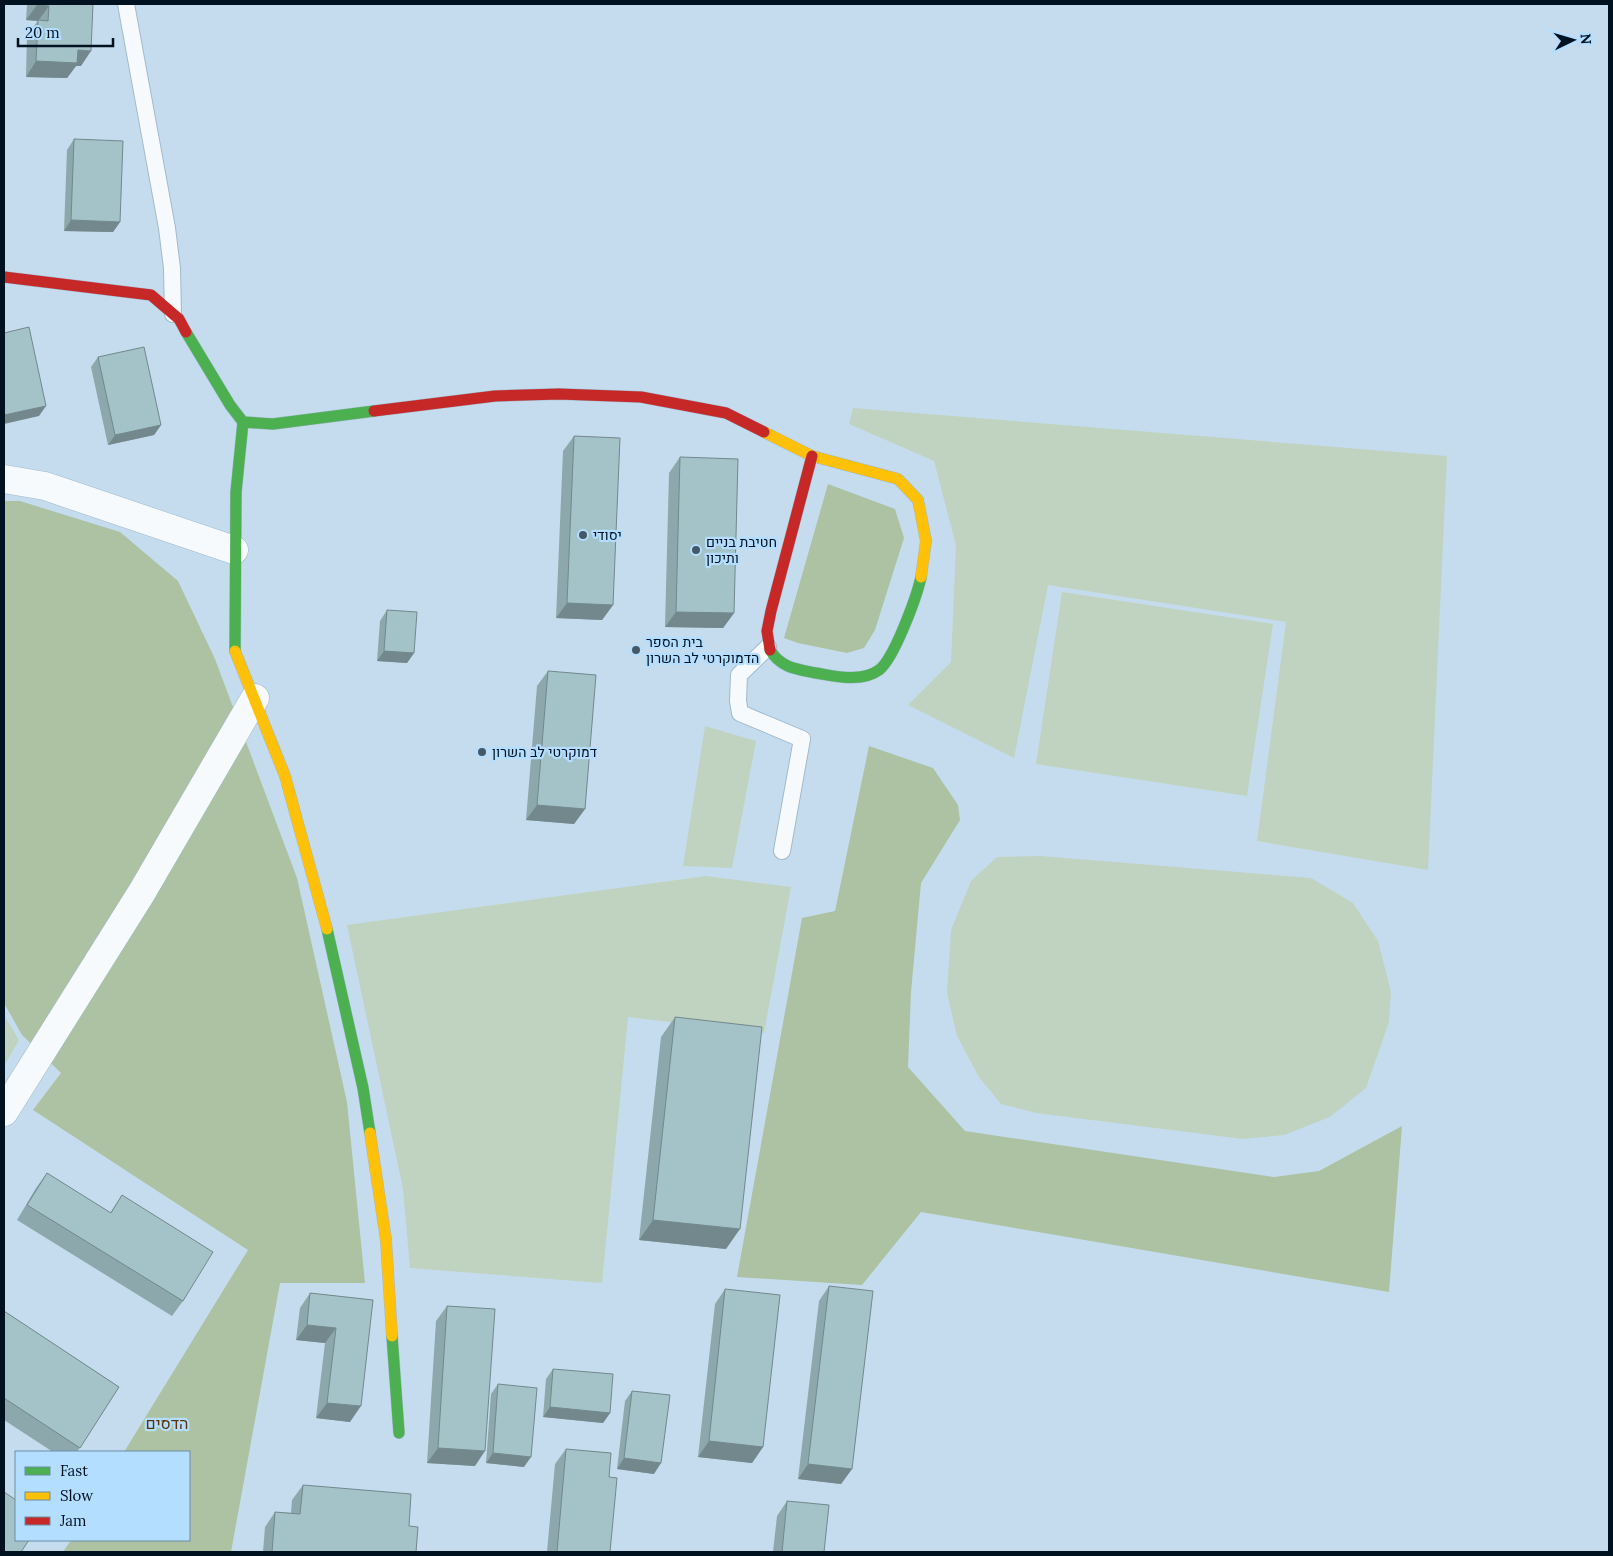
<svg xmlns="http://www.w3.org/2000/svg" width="1613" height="1556" font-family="Lora,Heebo,serif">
<rect width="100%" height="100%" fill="#c5dcee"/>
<path fill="#c0d3c0" d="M 853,408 L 1447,456 L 1428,870 L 1257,841 L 1286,622 L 1048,585 L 1014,758 L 908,705 L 951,662 L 956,545 L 934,461 L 849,424 Z
M 1062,592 L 1273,624 L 1247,796 L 1036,764 Z
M 705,726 L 756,741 L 732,868 L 683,866 Z
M 1040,856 L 1311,878 L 1353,903 L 1378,941 L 1391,992 L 1389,1022 L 1366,1088 L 1330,1117 L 1284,1135 L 1243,1139 L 1036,1113 L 1001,1104 L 979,1077 L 957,1036 L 947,993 L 951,930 L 971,881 L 997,857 Z
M 706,876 L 791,887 L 764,1033 L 628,1017 L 602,1283 L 410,1268 L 403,1189 L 347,925 Z
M 4,1015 L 19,1040 L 4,1066 Z"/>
<path fill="#acc2a3" d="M 828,484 L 895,509 L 904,538 L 875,630 L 864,648 L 847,653 L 798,643 L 784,638 Z
M 4,501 L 20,501 L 120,532 L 178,581 L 215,659 L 297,878 L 347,1102 L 365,1283 L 280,1283 L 231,1552 L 63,1552 L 71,1540 L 189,1540 L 189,1452 L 124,1452 L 248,1250 L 33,1110 L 61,1073 L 22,1035 L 4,1003 Z
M 869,746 L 933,768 L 958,805 L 960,820 L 921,883 L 911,992 L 908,1067 L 965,1131 L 1274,1177 L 1319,1171 L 1402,1126 L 1389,1292 L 921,1212 L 862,1285 L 737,1277 L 802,918 L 835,911 Z"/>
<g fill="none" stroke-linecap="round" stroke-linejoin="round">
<defs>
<path id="lane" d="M 126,4 L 167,228 L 172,268 L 173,314
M 768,647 L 739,675 L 738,701 L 740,713 L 802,739 L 782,851"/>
<path id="street" d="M 4,479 L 45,486 L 234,550
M 4,1112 L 142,892 L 255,698"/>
<path id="fast" d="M 186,332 L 230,405 L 243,422 L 273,424 L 374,411
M 770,650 C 781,668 796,669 816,673 C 835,676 861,683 879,670 C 894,659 917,596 921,577
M 235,651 L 236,492 L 243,422
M 327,929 L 363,1088 L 370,1133
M 392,1336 L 399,1433"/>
<path id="slow" d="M 764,432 L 812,456 L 898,479 L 918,500 L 926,541 L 921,577
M 235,651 L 285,776 L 327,929
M 370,1133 L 386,1240 L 392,1336"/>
<path id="jam" d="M 4,277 L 151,295 L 179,319 L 186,332
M 374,411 L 495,396 L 559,394 L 641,397 L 726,413 L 764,432
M 770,650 L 767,631 L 771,611 L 812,456"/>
</defs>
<use href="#lane" stroke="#a0b9cb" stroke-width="18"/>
<use href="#street" stroke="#a0b9cb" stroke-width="29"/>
<use href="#fast" stroke="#a0b9cb" stroke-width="12"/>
<use href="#slow" stroke="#a0b9cb" stroke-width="12"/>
<use href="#jam" stroke="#a0b9cb" stroke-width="12"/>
<use href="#lane" stroke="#f6fafc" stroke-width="16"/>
<use href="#street" stroke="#f6fafc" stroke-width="28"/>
<use href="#fast" stroke="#4caf50" stroke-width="11"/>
<use href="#slow" stroke="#ffc107" stroke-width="11"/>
<use href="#jam" stroke="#c62828" stroke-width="11"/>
</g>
<path fill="#8ca8ac" d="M 27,4 L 93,4 L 81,66 L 76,66 L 67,78 L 26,77 L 27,35 L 38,21 L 26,20 Z
M 74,139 L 120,222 L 113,232 L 64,231 L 67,150 Z
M 98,357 L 161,425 L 154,435 L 108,445 L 91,367 Z
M 574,436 L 613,605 L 602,620 L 556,618 L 563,451 Z
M 680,457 L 734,613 L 723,628 L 665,627 L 669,473 Z
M 387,610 L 414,653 L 407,663 L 377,661 L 380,621 Z
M 548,671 L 585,809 L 574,824 L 526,820 L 537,686 Z
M 675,1017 L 726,1249 L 639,1240 L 661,1037 Z
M 47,1173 L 110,1213 L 122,1195 L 183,1301 L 172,1316 L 17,1220 L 36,1188 Z
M 829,1286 L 852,1469 L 841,1484 L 798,1479 L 819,1301 Z
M 725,1289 L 763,1447 L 752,1463 L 698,1457 L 715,1304 Z
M 310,1293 L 373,1300 L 350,1422 L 316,1418 L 325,1343 L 296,1340 L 300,1308 Z
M 447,1306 L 475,1466 L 427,1463 L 436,1321 Z
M 4,1311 L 119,1387 L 77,1452 L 53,1452 L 4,1420 Z
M 553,1369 L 610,1413 L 603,1423 L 543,1417 L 546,1379 Z
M 498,1384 L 524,1467 L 486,1463 L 491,1394 Z
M 632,1391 L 654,1474 L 617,1469 L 625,1401 Z
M 566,1449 L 609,1477 L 610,1552 L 547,1552 L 555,1464 Z
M 303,1485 L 409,1526 L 416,1552 L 263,1552 L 265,1527 L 275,1512 L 291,1513 L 292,1500 Z
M 787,1501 L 824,1552 L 773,1552 L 777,1516 Z"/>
<path fill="#72888c" d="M 37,5 L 49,6 L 38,21 L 26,20 Z
M 78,50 L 91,51 L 81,66 L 76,66 L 67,78 L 26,77 L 36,61 Z
M 71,220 L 120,222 L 113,232 L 64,231 Z
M 46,406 L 39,416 L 4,424 L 4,415 Z
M 161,425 L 154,435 L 108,445 L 115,435 Z
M 567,603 L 613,605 L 602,620 L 556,618 Z
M 676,612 L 734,613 L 723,628 L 665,627 Z
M 384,651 L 414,653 L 407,663 L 377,661 Z
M 537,805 L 585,809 L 574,824 L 526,820 Z
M 653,1220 L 740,1229 L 726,1249 L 639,1240 Z
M 307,1325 L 336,1328 L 325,1343 L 296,1340 Z
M 327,1403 L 361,1406 L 350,1422 L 316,1418 Z
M 550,1407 L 610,1413 L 603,1423 L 543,1417 Z
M 709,1441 L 763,1447 L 752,1463 L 698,1457 Z
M 438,1448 L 485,1451 L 475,1466 L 427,1463 Z
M 493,1453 L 531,1457 L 524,1467 L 486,1463 Z
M 624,1458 L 661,1463 L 654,1474 L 617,1469 Z
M 808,1464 L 852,1469 L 841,1484 L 798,1479 Z"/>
<path fill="#a3c3c8" stroke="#72888c" d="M 37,4 L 93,4 L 91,51 L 78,50 L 77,63 L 36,61 L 38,20 L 48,21 L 49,6 L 37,5 Z
M 74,139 L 123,141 L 120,222 L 71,220 Z
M 29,327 L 46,406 L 4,415 L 4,333 Z
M 144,347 L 161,425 L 115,435 L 98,357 Z
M 574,436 L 620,438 L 613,605 L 567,603 Z
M 680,457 L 738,459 L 734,613 L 676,612 Z
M 387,610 L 417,612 L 414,653 L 384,651 Z
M 548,671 L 596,675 L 585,809 L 537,805 Z
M 675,1017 L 762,1027 L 740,1229 L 653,1220 Z
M 47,1173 L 111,1213 L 122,1195 L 213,1252 L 183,1301 L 27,1205 Z
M 829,1286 L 873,1291 L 852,1469 L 808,1464 Z
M 725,1289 L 780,1295 L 763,1447 L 709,1441 Z
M 310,1293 L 373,1300 L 361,1406 L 327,1403 L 336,1328 L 307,1325 Z
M 447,1306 L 495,1309 L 485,1451 L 438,1448 Z
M 4,1311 L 119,1387 L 80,1448 L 4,1398 Z
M 553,1369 L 613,1374 L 610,1413 L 550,1407 Z
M 498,1384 L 537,1388 L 531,1457 L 493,1453 Z
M 632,1391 L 670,1395 L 661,1463 L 624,1458 Z
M 566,1449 L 611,1453 L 609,1477 L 617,1478 L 610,1552 L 557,1552 Z
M 303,1485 L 411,1494 L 409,1526 L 418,1527 L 416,1552 L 272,1552 L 275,1512 L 300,1514 Z
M 4,1492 L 16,1500 L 16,1540 L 29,1540 L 21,1552 L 4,1552 Z
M 787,1501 L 829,1505 L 824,1552 L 782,1552 Z"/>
<g fill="#455868" stroke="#b4deff" stroke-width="2">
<circle cx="583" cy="535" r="5"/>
<circle cx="696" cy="550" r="5"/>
<circle cx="636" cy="650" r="5"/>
<circle cx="482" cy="752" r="5"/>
</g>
<g text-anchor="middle" stroke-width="4.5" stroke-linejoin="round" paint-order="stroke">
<g font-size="14" fill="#001120" stroke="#b4deff" text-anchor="start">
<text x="593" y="540">יסודי</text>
<text x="706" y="547">חטיבת בניים<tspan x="706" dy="16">ותיכון</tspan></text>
<text x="646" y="647">בית הספר<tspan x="646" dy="16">הדמוקרטי לב השרון</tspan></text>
<text x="492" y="757">דמוקרטי לב השרון</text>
</g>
<g font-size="16" fill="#5b3305" stroke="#b4deff">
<text x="167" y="1429">הדסים</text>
</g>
</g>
<rect width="1613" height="1556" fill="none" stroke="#001120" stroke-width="10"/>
<rect x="15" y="1451" width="175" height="90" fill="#b4deff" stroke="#6c8ca6"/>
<rect x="25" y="1467" width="25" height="8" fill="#4caf50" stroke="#6c8ca6"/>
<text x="60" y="1476" font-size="15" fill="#001120">Fast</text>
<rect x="25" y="1492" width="25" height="8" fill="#ffc107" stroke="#6c8ca6"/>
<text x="60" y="1501" font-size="15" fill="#001120">Slow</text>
<rect x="25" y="1517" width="25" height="8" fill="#c62828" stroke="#6c8ca6"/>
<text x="60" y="1526" font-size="15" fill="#001120">Jam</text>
<g transform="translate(1573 40) rotate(85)" stroke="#b4deff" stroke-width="4" paint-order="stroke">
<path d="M0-4L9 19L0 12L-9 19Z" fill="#001120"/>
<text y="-8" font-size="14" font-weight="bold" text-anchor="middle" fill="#001120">N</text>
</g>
<path d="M18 38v8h95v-8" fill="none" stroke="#001120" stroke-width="2.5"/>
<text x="25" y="38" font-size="15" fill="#001120" stroke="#b4deff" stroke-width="4" paint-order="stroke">20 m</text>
</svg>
